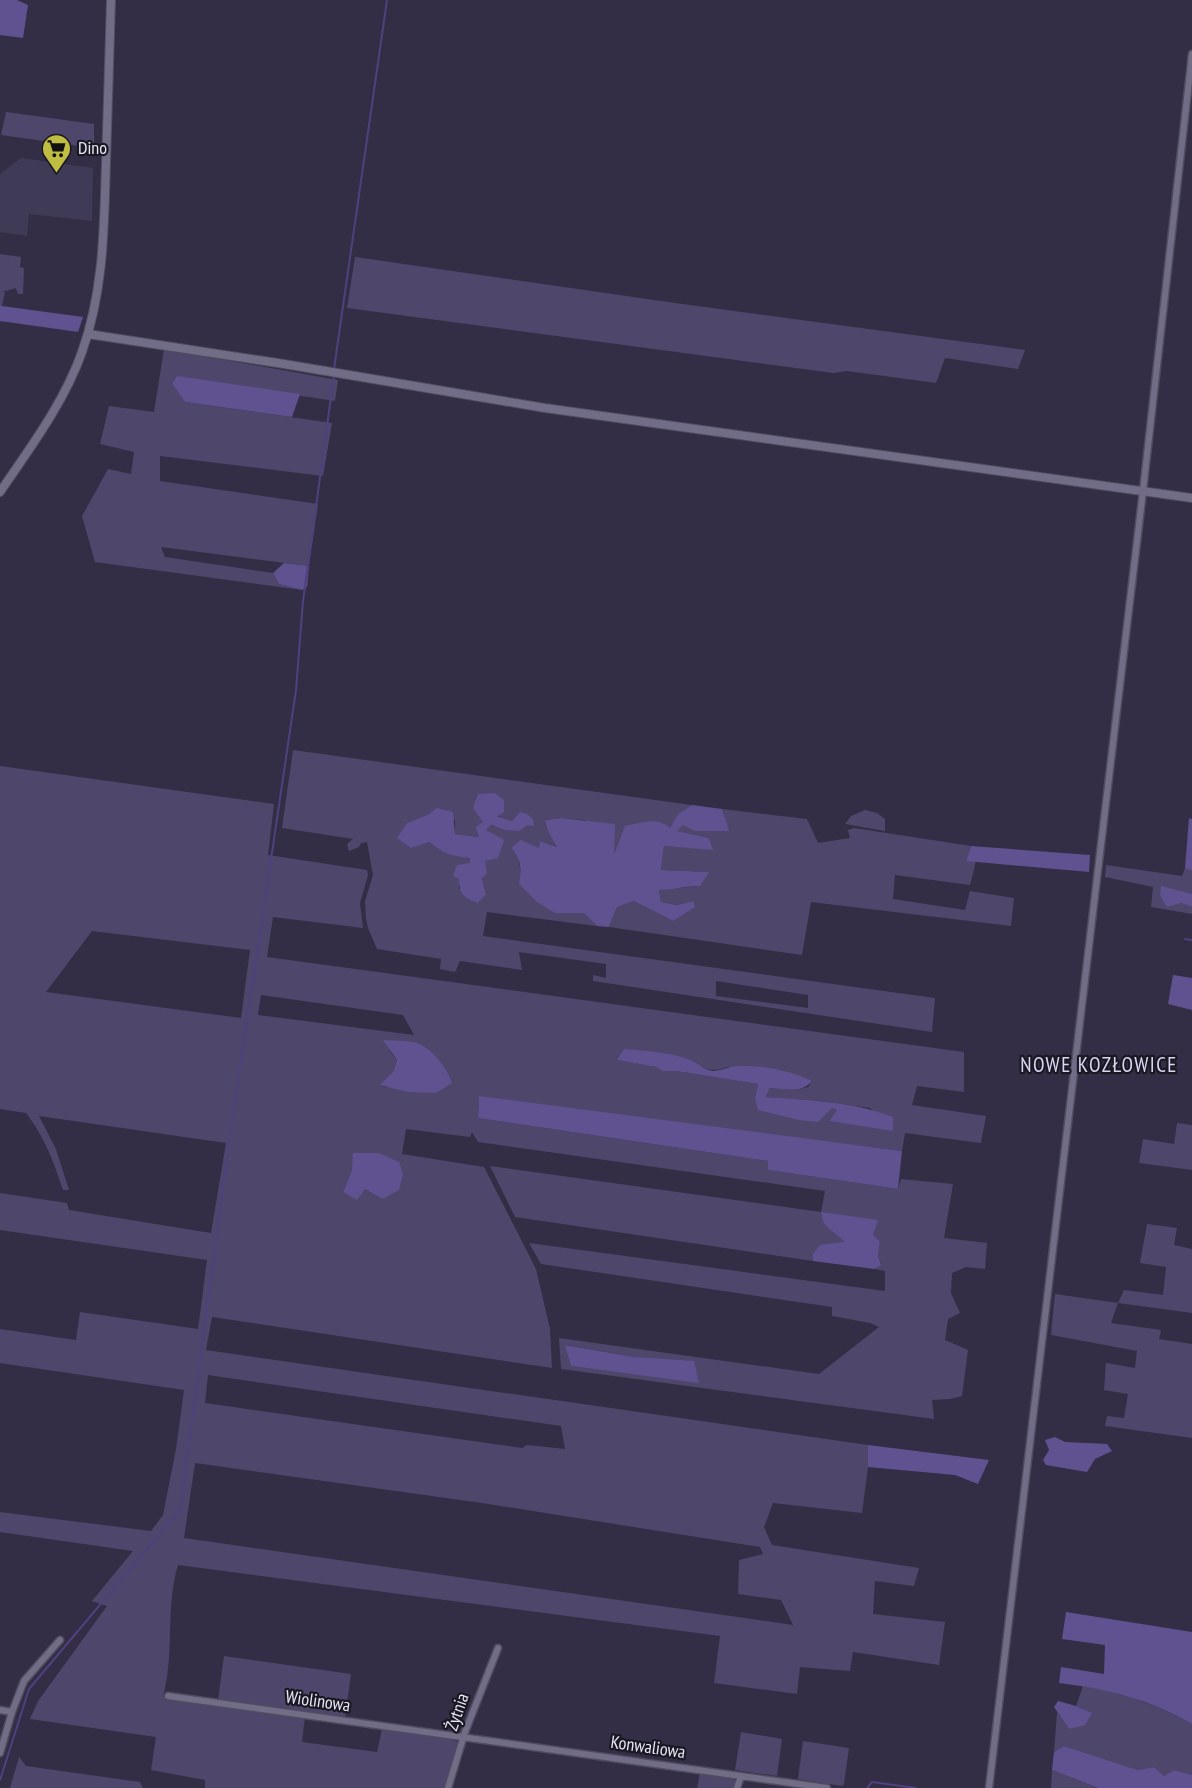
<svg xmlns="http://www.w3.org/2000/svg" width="1192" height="1788" font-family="'PT Sans Narrow',sans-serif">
<rect width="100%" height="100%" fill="#332e45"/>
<path fill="#3f3a56" d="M 21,158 L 93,168 L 92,221 L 29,214 L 27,236 L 0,232 L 0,174 Z"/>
<path fill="#4e476b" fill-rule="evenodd" d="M 6,112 L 94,124 L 94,148 L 1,135 Z
M 0,254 L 21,257 L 20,267 L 24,268 L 23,294 L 18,294 L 16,288 L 2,292 L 5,292 L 2,306 L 0,306 Z
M 355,257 L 675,303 L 1025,350 L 1018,369 L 945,358 L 936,383 L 847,371 L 833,373 L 347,308 Z
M 164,349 L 338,380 L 335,401 L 177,377 L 172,384 L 185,402 L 332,423 L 323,476 L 160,456 L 160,481 L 318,504 L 309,566 L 161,547 L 165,557 L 273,573 L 279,584 L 302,590 L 95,562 L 82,516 L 108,469 L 131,474 L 134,452 L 100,444 L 109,406 L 154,412 Z
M 293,750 L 692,805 L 678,814 L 670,829 L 614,857 L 585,820 L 561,818 L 545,820 L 547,829 L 558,847 L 540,841 L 540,848 L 511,848 L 518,857 L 521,874 L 555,913 L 584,913 L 597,926 L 487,912 L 483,936 L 935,998 L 932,1032 L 593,981 L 593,975 L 606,978 L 606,964 L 519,952 L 522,970 L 460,961 L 455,972 L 440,969 L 441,959 L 377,949 L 368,928 L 366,919 L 365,901 L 373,875 L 367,842 L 361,843 L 359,847 L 349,851 L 347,844 L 353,839 L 282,828 ZM 504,800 L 496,815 L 512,821 L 517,817 L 504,830 L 490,825 L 485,831 L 482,877 L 486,894 L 459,889 L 459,879 L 470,863 L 470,858 C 439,856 430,842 407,823 L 429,814 L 436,808 L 455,820 L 455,834 L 480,837 L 483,822 ZM 716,981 L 808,995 L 808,1008 L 716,996 Z
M 0,766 L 274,804 L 268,855 L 367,870 L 368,875 L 360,903 L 363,928 L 273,917 L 267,957 L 964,1052 L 964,1092 L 917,1086 L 912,1105 L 986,1116 L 981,1143 L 905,1133 L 902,1151 L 479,1097 L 478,1118 L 768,1161 L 768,1170 L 898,1189 L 901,1179 L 953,1184 L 944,1238 L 987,1243 L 985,1269 L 966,1267 L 952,1273 L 951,1293 L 960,1313 L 948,1319 L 945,1340 L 968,1350 L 962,1396 L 950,1399 L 932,1400 L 934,1419 L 561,1369 L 559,1338 L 819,1374 L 879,1327 L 870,1323 L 832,1316 L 832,1307 L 541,1264 L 529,1243 L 885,1291 L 885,1271 L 874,1269 L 881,1264 L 878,1255 L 880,1242 L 824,1224 L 846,1242 L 813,1254 L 813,1261 L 515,1217 L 490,1166 L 821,1212 L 825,1191 L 478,1142 L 472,1132 L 470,1137 L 406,1129 L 402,1154 L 484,1167 L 536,1269 L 550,1329 L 552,1368 L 212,1317 L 206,1350 L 868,1445 L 868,1467 L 862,1513 L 773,1503 L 764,1527 L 772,1545 L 919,1568 L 914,1586 L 875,1581 L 873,1614 L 945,1622 L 939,1665 L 853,1652 L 850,1671 L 800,1667 L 797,1694 L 714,1683 L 720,1636 L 178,1565 C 165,1608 175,1653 163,1697 L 305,1716 L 302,1742 L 377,1752 L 382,1729 L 451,1739 L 458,1742 L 445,1788 L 205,1788 L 205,1780 L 151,1770 L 156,1737 L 30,1719 L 38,1701 L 107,1606 L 92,1601 L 133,1551 L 0,1532 L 0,1512 L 151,1531 L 163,1515 L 176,1449 L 184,1390 L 0,1363 L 0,1329 L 76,1340 L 80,1312 L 198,1329 L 207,1260 L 0,1230 L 0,1193 L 67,1203 L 69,1210 L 211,1233 L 226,1143 L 39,1116 L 56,1149 L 69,1190 L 63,1190 C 53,1160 45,1138 26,1113 L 0,1109 ZM 92,931 L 250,950 L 241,1018 L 46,992 ZM 261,995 L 403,1015 L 414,1035 L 258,1015 ZM 388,1049 L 436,1093 L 381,1086 L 393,1072 L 397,1060 ZM 618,1060 L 694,1061 C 706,1071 713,1072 728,1067 L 812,1081 L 808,1087 L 795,1090 L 770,1088 L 764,1097 L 822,1101 L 870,1108 L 893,1130 L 829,1121 L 837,1110 L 832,1108 L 755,1098 L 758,1084 L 676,1071 L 662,1071 L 656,1067 ZM 352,1170 L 382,1199 L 365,1189 L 343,1192 ZM 566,1345 L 634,1357 L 699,1382 L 571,1366 ZM 208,1375 L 561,1426 L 565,1449 L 527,1445 L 522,1448 L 205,1403 ZM 195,1463 L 482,1503 L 760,1547 L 763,1554 L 739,1560 L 738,1594 L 781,1600 L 793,1625 L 184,1538 Z
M 722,809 L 807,819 L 818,843 L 850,838 L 848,830 L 854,828 L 971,846 L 966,861 L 976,861 L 970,885 L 895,875 L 893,899 L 965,910 L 970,891 L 1014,898 L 1011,926 L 811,902 L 802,955 L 609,927 L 617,907 L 634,901 L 673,921 L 693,901 L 677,905 L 661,902 L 659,890 L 700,886 L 708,872 L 661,870 L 664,846 L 712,849 L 709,838 L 676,831 L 683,825 L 728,831 Z
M 865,810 L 877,813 L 885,819 L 885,831 L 845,824 L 851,816 Z
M 1106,865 L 1182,876 L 1185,868 L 1192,871 L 1192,894 L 1181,892 L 1181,903 L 1192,907 L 1192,914 L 1151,907 L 1153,887 L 1105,877 Z
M 1177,1123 L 1192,1125 L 1192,1170 L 1139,1163 L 1143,1139 L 1174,1144 Z
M 1147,1224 L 1177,1228 L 1174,1245 L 1192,1249 L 1192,1313 L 1118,1303 L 1111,1323 L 1161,1330 L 1159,1339 L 1192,1344 L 1192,1438 L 1105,1426 L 1107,1416 L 1124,1418 L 1128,1394 L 1104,1390 L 1106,1363 L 1135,1368 L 1137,1351 L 1051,1335 L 1055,1294 L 1118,1303 L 1124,1290 L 1163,1295 L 1166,1267 L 1140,1263 Z
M 224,1656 L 351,1674 L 345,1718 L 218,1700 Z
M 1083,1686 C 1121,1692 1158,1705 1192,1724 L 1192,1775 L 1174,1770 L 1164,1776 L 1154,1767 L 1138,1770 L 1064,1746 L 1054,1752 L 1057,1712 L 1069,1729 L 1091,1713 L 1076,1706 Z
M 741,1732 L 782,1739 L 777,1776 L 735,1770 Z
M 803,1741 L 849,1748 L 844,1784 L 842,1786 L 798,1779 Z
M 19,1757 L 26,1766 L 140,1782 L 143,1788 L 10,1788 Z
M 1052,1770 L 1097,1788 L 1051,1788 Z
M 700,1773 L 732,1778 L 735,1781 L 733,1788 L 697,1788 Z"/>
<path fill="#605291" d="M 0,0 L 17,0 L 28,5 L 23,38 L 0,35 Z
M 0,306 L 2,306 L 83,317 L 78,332 L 0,321 Z
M 177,376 L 300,394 L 292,417 L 185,402 L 172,384 Z
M 284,563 L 309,566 L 307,587 L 302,590 L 279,584 L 273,573 Z
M 495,793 L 504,800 L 504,812 L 497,816 L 512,821 L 520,812 L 527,814 L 533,819 L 534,826 L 527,825 L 519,831 L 504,830 L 491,825 L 486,830 L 504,840 L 498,858 L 485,861 L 487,873 L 482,878 L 486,894 L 478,903 C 464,897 459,895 459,879 L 453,876 L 457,865 L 470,863 L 470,858 C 453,857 442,853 429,842 L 411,848 L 397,838 L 407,823 L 429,814 L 436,808 L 453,812 L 455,834 L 479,837 L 476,827 L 483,822 L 473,808 L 478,794 Z
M 692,805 L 722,809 L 729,831 L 695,831 L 683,825 L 677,831 L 709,838 L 713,850 L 664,846 L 661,870 L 709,872 L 700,886 C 685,886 673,890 659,890 L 661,902 L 677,905 L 693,901 L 695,907 L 673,921 L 634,901 L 617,907 L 609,927 L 597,926 L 584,913 L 555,913 L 537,902 L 519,884 C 522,869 521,859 511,848 L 521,840 L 539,848 L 540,841 L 557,847 L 547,829 L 545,820 L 561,818 L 615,824 L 614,855 L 625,826 C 641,823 657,816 670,828 L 678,814 Z
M 1189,818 L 1192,819 L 1192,871 L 1185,868 Z
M 971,846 L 1090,855 L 1089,872 L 966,861 Z
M 1161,886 L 1192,894 L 1192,907 L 1181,903 L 1167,907 L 1160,895 Z
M 1173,975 L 1192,978 L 1192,1010 L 1168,1004 Z
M 383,1040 C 393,1041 407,1040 417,1043 C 433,1049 447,1068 452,1083 L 436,1093 L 408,1092 L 380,1085 L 393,1072 L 397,1060 Z
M 624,1049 C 646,1051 671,1052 693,1061 C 700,1064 704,1070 713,1071 C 720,1071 728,1067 736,1066 C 761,1065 790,1070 812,1081 C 802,1094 784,1089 770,1088 L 765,1097 C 808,1100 852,1101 893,1117 L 893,1131 L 829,1121 L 837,1110 L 832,1108 L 818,1122 L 799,1120 L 758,1110 L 755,1098 L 758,1084 L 676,1071 L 662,1071 L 656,1067 L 617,1060 Z
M 479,1096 L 902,1151 L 898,1189 L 768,1170 L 768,1161 L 478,1118 Z
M 353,1153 L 379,1153 L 399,1162 L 403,1174 L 399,1190 L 382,1199 L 365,1189 L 357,1200 L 343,1192 L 352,1170 Z
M 821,1212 L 878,1220 L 873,1235 L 880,1242 L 878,1255 L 881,1265 L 874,1269 L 813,1261 L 813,1254 L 820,1245 L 845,1242 L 824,1224 Z
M 565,1345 L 634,1357 L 694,1361 L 699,1383 L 571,1366 Z
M 1055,1437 L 1065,1442 L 1107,1444 L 1112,1451 L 1095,1459 L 1087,1472 L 1046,1465 L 1043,1460 L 1049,1450 L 1045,1440 Z
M 868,1445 L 989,1460 L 978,1484 L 955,1475 L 868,1467 Z
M 1066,1612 L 1192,1632 L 1192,1724 C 1148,1699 1108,1689 1059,1683 L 1061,1667 L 1104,1674 L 1105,1645 L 1062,1639 Z
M 1058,1701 L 1076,1706 L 1092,1713 L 1085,1725 L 1069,1729 L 1054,1707 Z
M 1064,1746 L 1138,1770 L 1154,1767 L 1164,1776 L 1174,1770 L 1192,1775 L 1192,1788 L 1098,1788 L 1052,1770 L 1054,1752 Z"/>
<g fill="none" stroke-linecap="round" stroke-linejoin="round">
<path stroke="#50417e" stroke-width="2" d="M 334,369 L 387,0
M 1185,939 L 1192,940
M 0,1780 L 29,1689 L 180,1510 L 229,1144 L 296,690 L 303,601 L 334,375
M 867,1788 L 872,1782 L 916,1788"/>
<defs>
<path id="minor" d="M 168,1696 L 827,1788
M 0,1710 L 12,1712
M 0,1753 L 12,1712 L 24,1681 L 60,1640
M 448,1788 L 465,1732 L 498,1648
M 737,1788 L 741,1776
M 989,1788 L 1143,491 L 1192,54"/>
<path id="tertiary" d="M 88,334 L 284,364 L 545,408 L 1192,498
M 0,492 C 30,448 64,403 82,352 C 104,290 104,227 106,163 C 108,109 109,54 111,0"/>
</defs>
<use href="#minor" stroke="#514c5f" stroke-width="9"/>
<use href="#tertiary" stroke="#514c5f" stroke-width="10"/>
<use href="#minor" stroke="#726d87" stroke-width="6"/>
<use href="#tertiary" stroke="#726d87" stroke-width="8"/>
</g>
<defs>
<symbol id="supermarket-pin" viewBox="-11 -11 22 30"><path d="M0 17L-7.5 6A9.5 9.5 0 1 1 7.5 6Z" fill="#bfbe42" stroke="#1a1822"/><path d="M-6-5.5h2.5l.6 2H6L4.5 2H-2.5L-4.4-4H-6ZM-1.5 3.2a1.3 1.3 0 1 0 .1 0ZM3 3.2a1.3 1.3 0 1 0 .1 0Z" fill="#111"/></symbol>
</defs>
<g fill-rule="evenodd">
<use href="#supermarket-pin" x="40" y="132" width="33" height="45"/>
</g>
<g text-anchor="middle" stroke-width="4.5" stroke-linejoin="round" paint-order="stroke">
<g font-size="18" fill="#e9e7f6" stroke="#1a1822" text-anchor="start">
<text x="78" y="154">Dino</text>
</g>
<g font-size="18" fill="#e9e7f6" stroke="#1a1822">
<text transform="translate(318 1701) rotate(8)" y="6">Wiolinowa</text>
<text transform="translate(457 1712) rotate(-71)" y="6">Żytnia</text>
<text transform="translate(648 1747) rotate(8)" y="6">Konwaliowa</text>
</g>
<g font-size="21" letter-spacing="1.5" fill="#d9d5f2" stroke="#1a1822">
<text x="1099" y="1072">NOWE KOZŁOWICE</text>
</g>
</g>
</svg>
